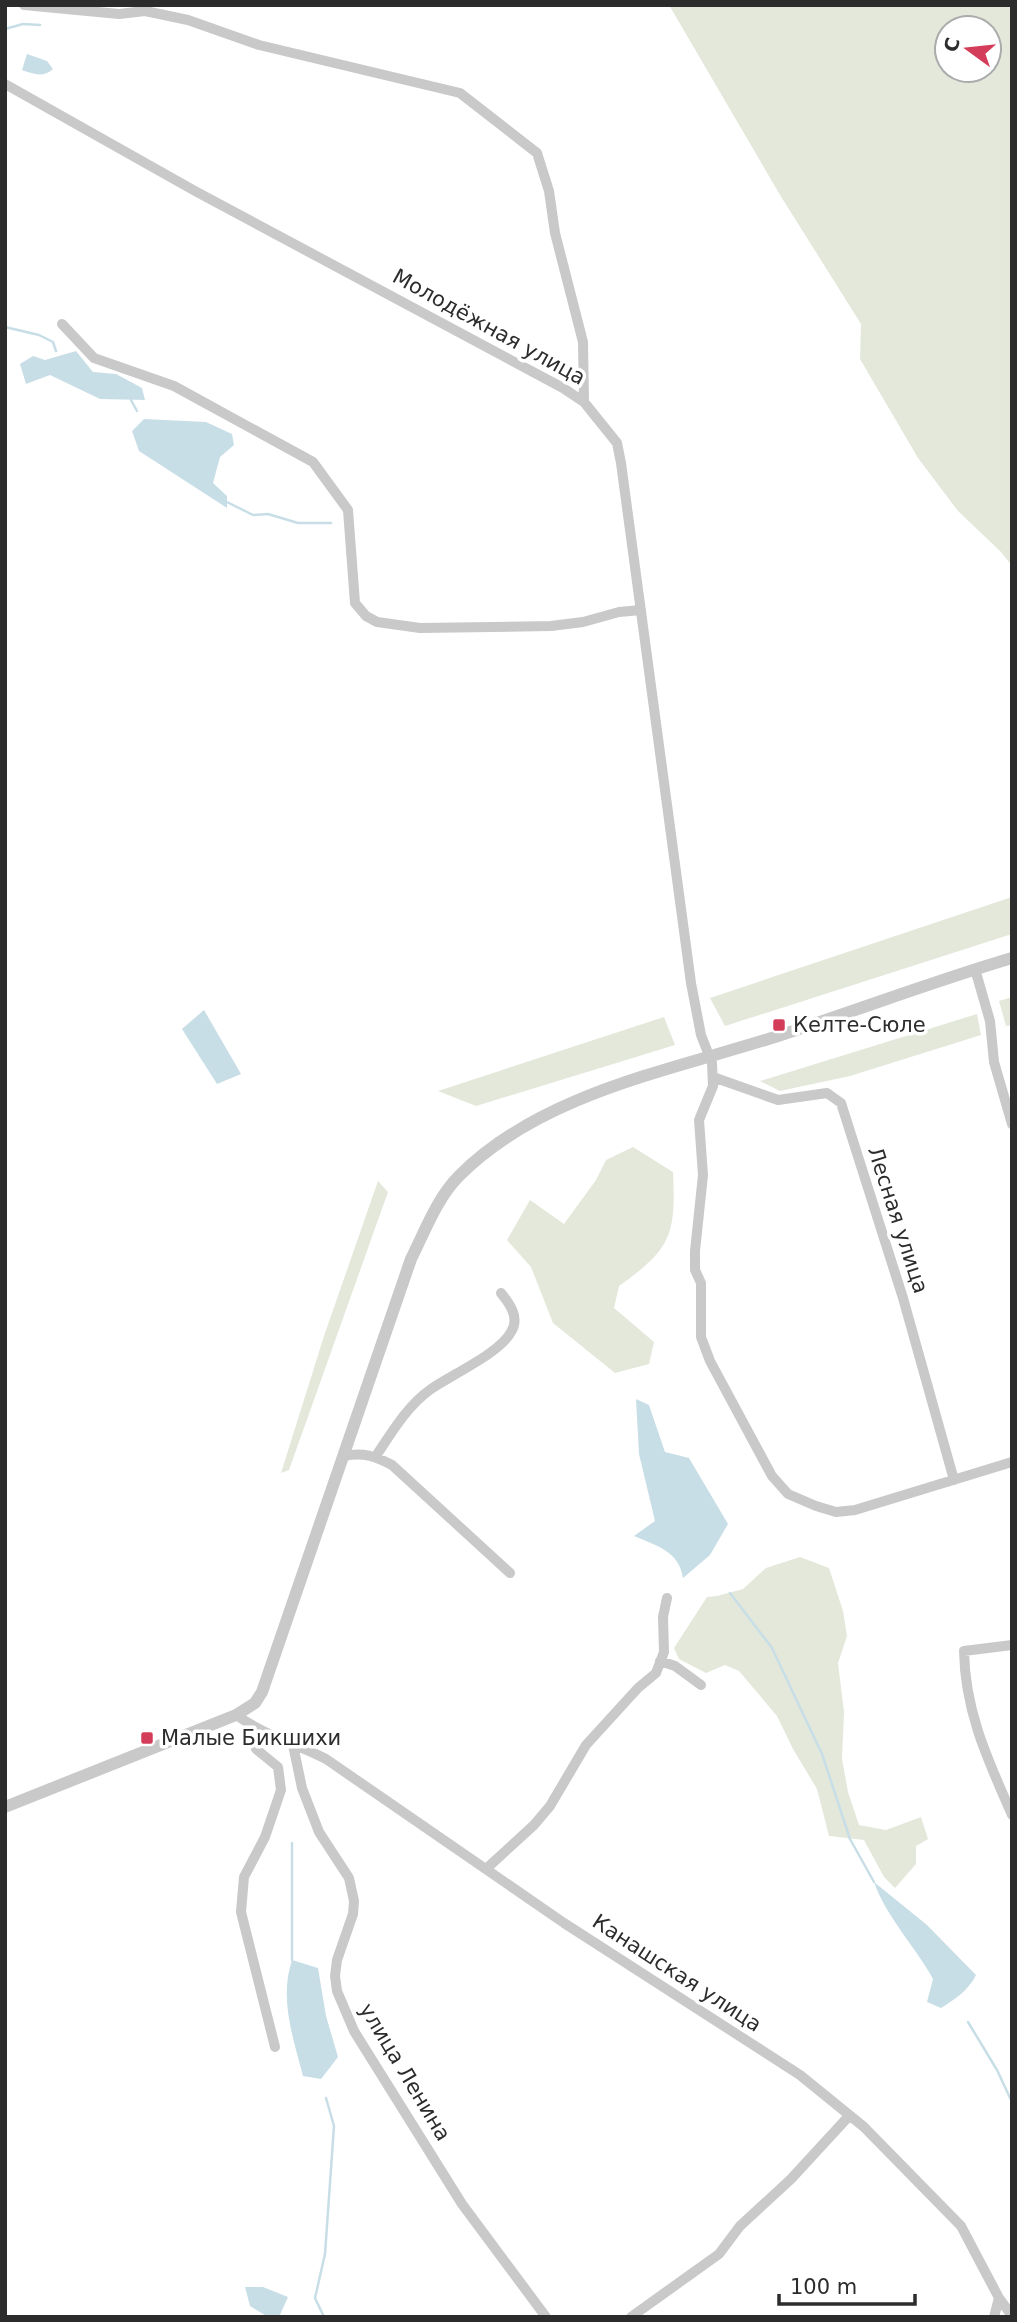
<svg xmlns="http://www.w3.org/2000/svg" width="1017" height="2322" font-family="'DejaVu Sans',sans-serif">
<rect width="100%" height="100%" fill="#fff"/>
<path fill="#e3e8da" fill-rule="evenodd" d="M 669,5 L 1012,5 L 1012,566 L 1001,552 L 958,511 L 918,458 L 860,359 L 861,324 L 780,195 ZM 989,28 L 989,70 L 947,70 L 947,28 Z
M 1012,897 L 1012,934 L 725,1026 L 710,998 Z
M 1012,997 L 1012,1025 L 1006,1026 L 999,1001 Z
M 977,1014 L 981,1035 L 850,1076 L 780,1091 L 760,1081 Z
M 664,1017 L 675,1045 L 476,1106 L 438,1091 Z
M 633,1147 L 673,1172 C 676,1235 671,1249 619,1286 L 614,1308 L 654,1342 L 649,1364 L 615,1373 L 553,1323 L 531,1267 L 507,1240 L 530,1200 L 564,1224 L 596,1180 L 606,1160 Z
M 378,1181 L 388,1192 L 289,1470 L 281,1473 L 324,1336 Z
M 800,1557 L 829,1568 L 843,1611 L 847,1636 L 838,1663 L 844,1712 L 842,1759 L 848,1792 L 859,1825 L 886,1830 L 921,1817 L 928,1839 L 916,1846 L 916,1864 L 895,1888 L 884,1877 L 864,1840 L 829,1836 L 817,1789 L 793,1749 L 777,1716 L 739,1671 L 725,1665 L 706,1673 L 679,1659 L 674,1648 L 707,1597 L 717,1596 L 743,1589 L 766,1568 Z"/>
<path fill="#c8dee7" d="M 27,54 L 47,61 L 53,69 C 43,78 34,74 22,70 Z
M 76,351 L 93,372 L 116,374 L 142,388 L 145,400 L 100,399 L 50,375 L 26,384 L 20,364 L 33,356 L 45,360 Z
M 144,419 L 206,422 L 232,434 L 234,445 L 220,457 L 213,483 L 227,496 L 227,508 L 139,451 L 132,431 Z
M 204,1010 L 241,1074 L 217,1084 L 182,1029 Z
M 636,1399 L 649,1405 L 665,1452 L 689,1458 L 728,1524 L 710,1555 L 683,1578 C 679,1551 657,1546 634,1536 L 655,1521 L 639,1454 Z
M 874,1882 L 927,1925 L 976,1975 C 969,1990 954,2000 941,2008 L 927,2002 L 933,1979 C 915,1946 886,1917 874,1882 Z
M 292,1960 L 318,1968 L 326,2016 L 338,2057 L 321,2079 L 303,2076 C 293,2037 279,1999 292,1960 Z
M 245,2287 L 263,2287 L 288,2297 L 279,2317 L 268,2317 L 250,2306 Z"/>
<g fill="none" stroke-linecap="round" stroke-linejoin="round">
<path stroke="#c8dee7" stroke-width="2.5" d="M 5,29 L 23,24 L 40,25
M 5,327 L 39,335 L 53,342 L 56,351
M 131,400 L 137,411
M 227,502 L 253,515 L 268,514 L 298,523 L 331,523
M 730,1593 L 772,1648 L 822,1754 L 850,1839 L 874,1882
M 292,1843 L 292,1960
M 968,2022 L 997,2070 L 1012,2102
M 324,2317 L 315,2298 L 325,2254 L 334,2126 L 326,2098"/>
<path stroke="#c9c9c9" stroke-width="10" d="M 5,84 L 195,191 L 563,388 L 584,402 L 583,342 L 555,233 L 549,191 L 537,153 L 460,93 L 259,45 L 188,20 L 145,11 L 119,14 L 24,5
M 62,324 L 94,358 L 174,386 L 313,462 L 348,510 L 355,603 L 366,616 L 377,622 L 420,628 L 551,626 L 583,622 L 619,612 L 641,610
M 584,402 L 617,443 L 621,463 L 691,983 L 701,1035 L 712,1063 L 713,1086 L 699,1120 L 703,1175 L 695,1251 L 695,1270 L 701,1283 L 701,1337 L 710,1361 L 772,1476 L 788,1494 L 816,1506 L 836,1512 L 855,1510 L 1012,1462
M 975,969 L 990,1021 L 994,1062 L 1012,1124
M 713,1077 L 778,1100 L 827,1093 L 841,1103 L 903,1298 L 954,1480
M 344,1456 C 363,1452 375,1456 392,1465 L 510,1573
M 376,1456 C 392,1432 407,1406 431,1389 C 451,1375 500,1353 511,1332 C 520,1318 510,1304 501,1293
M 1012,1645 L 964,1651 C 965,1712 988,1760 1012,1815
M 660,1661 L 675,1666 L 701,1685
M 236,1715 C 266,1736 294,1743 326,1759 L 564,1923 L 800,2075 L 864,2127 L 961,2226 L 999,2298 L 1012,2316
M 260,1731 L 256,1749 L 278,1767 L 281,1790 L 265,1837 L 244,1877 L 241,1912 L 275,2047
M 293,1745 L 302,1788 L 319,1832 L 349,1878 L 354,1901 L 353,1914 L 337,1960 L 335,1976 L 337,1991 L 354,2031 L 462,2204 L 546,2317
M 486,1869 L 534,1825 L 550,1806 L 586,1745 L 638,1688 L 656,1673 L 664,1652 L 663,1617 L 667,1598
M 631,2317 L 719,2254 L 740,2226 L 791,2179 L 849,2116
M 994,2317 L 999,2298"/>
<path stroke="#c9c9c9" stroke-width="12" d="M 5,1807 L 236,1715 L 255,1703 L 262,1692 L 411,1259 C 425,1231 437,1198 459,1176 C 541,1093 673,1070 781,1035 C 858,1010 934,981 1012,958"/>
</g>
<g fill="#d43d5a" stroke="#fff" stroke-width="2.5">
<rect x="772" y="1018" width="14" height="14" rx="3.5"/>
<rect x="140" y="1731" width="14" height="14" rx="3.5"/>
</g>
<g text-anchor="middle" stroke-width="7" stroke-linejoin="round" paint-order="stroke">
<g font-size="21" fill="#2c2c2c" stroke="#fff">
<text transform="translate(489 327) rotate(29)" y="7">Молодёжная улица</text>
<text transform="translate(898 1220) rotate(72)" y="7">Лесная улица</text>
<text transform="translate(677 1973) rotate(33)" y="7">Канашская улица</text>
<text transform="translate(405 2072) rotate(59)" y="7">улица Ленина</text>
</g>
<g font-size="21" fill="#2c2c2c" stroke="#fff" text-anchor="start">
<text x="793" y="1032">Келте-Сюле</text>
<text x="161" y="1745">Малые Бикшихи</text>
</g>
</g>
<rect width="1017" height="2322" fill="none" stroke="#2c2c2c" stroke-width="14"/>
<g transform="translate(968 49) rotate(285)"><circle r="33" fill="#ffffff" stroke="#ababab" stroke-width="2"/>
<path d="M0-5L12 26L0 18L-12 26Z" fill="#d43d5a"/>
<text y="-10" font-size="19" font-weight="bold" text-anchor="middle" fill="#2c2c2c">С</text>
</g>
<path d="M779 2294v10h136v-10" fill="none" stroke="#2c2c2c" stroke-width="3.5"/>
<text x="790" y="2294" font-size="21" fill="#2c2c2c" stroke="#ffffff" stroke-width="5" paint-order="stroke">100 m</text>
</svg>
